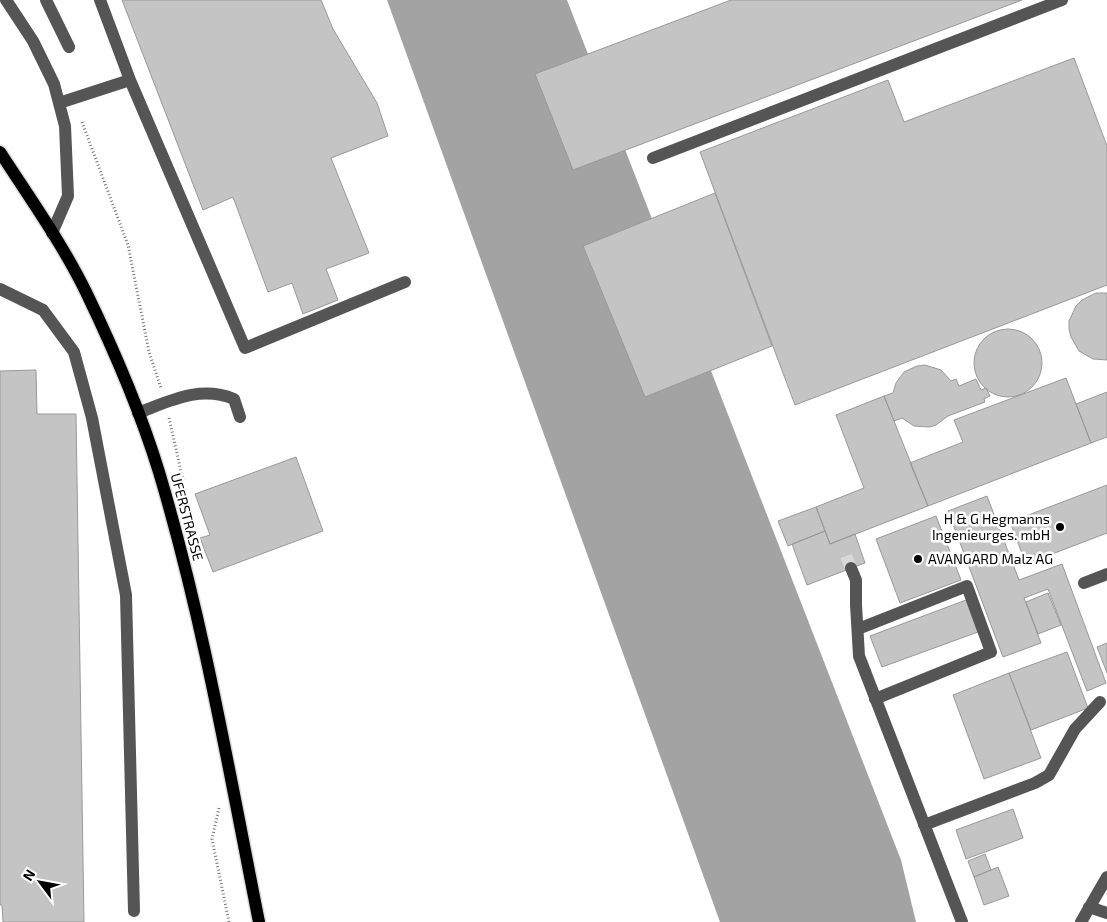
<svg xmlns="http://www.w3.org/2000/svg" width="1107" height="922" font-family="'Exo 2',sans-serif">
<rect width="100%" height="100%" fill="#fff"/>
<path fill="#a3a3a3" d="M 387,0 L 567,0 L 901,860 L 916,922 L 720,922 Z"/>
<path fill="#c4c4c4" stroke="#999" d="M 122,0 L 321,0 L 333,29 L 377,103 L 388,136 L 331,158 L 369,253 L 326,269 L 338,300 L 303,314 L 292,283 L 268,292 L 233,197 L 203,210 Z
M 731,0 L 1022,0 L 573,170 L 535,74 Z
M 1074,58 L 1107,146 L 1107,285 L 795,405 L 700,152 L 888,80 L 904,122 Z
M 715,193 L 772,346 L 645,397 L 583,246 Z
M 1096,293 L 1107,293 L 1107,360 L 1093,359 L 1079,351 L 1071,337 L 1069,329 L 1069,321 L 1076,306 L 1082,300 Z
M974 363a34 34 0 1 1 68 0a34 34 0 1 1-68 0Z
M 925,365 L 941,370 L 951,381 L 956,379 L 959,386 L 976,379 L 981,390 L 986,388 L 990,396 L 984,399 L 985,402 L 948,416 L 936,425 L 930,427 L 914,426 L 902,418 L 894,421 L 884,396 L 893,393 L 896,383 L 904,372 L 917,366 Z
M 36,370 L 37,414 L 76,414 L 84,922 L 3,922 L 2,905 L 0,905 L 0,371 Z
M 1066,378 L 1091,443 L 928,506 L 910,463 L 963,442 L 954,420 Z
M 1107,392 L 1107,437 L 1091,443 L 1076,404 Z
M 884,396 L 928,506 L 830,544 L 816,507 L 864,488 L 836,415 Z
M 296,457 L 323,531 L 213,572 L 200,538 L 210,535 L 195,494 Z
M 1107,485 L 1107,533 L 1026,564 L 1010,522 Z
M 987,496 L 1019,580 L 1062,564 L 1106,683 L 1087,691 L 1048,589 L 1024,598 L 1041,643 L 1003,657 L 948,511 Z
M 816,507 L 825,531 L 788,546 L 778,521 Z
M 936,516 L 961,580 L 900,603 L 876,539 Z
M 825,531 L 830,544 L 855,534 L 865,563 L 807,585 L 792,544 Z
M 1048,593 L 1061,625 L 1038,634 L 1026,602 Z
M 966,600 L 978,632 L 882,667 L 870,636 Z
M 1107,643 L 1107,673 L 1097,647 Z
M 1067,652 L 1088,708 L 1031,730 L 1009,673 Z
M 1009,673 L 1041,758 L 984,779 L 953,695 Z
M 1013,809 L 1023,838 L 966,859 L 956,830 Z
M 985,854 L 991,870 L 974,877 L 968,861 Z
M 998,867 L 1009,896 L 984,905 L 974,877 Z"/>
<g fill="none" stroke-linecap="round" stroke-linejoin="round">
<path stroke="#d9d9d9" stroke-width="12" stroke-dasharray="12 6" stroke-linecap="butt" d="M 846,556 L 851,568"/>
<defs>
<path id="major" d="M 0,152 C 29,197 62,243 86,292 C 114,350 140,410 159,472 C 203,619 229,771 259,922"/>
</defs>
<use href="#major" stroke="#dbdbdb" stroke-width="15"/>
<path stroke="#777" stroke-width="3" stroke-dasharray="1 2.5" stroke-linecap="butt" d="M 82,122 L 128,245 L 149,352 L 161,388
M 169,418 L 193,525
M 219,808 L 212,839 L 229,922"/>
<path stroke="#555" stroke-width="12" d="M 6,0 L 33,41 L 54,84 L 65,126 L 68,196 L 52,233
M 46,0 L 69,47
M 130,80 L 245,348 L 405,282
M 59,103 L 130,80 L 100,0
M 653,158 L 1062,0
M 0,289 L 43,310 L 74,352 L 92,418 L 126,595 L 134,911
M 138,413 C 170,401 200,385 234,399 L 240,417
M 851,568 L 856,580 L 856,605 L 859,656 L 962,922
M 1084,583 L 1107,574
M 858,629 L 967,586 L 991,652 L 875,699
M 924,825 L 1035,783 L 1049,775 L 1075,729 L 1100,702
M 1089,907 L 1107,913
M 1081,922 L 1107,877"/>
<use href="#major" stroke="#000" stroke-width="12"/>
</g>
<g fill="#000" stroke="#fff" stroke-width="2">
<circle cx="1060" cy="527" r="5"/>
<circle cx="918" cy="559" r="5"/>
</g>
<g text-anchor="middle" stroke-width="5" stroke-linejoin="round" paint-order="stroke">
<g font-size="14" fill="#000" stroke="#fff">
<text transform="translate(187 517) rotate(75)" y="5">UFERSTRASSE</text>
</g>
<g font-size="14" fill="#000" stroke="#fff" text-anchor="end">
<text x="1050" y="524">H &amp; G Hegmanns<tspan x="1050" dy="16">Ingenieurges. mbH</tspan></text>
<text x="928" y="564" text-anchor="start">AVANGARD Malz AG</text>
</g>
</g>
<g transform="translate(40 882) rotate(302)" stroke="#ffffff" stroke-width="4" paint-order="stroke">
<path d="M0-4L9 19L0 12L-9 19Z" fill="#000000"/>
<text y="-8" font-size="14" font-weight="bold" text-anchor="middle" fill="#000000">N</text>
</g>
</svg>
